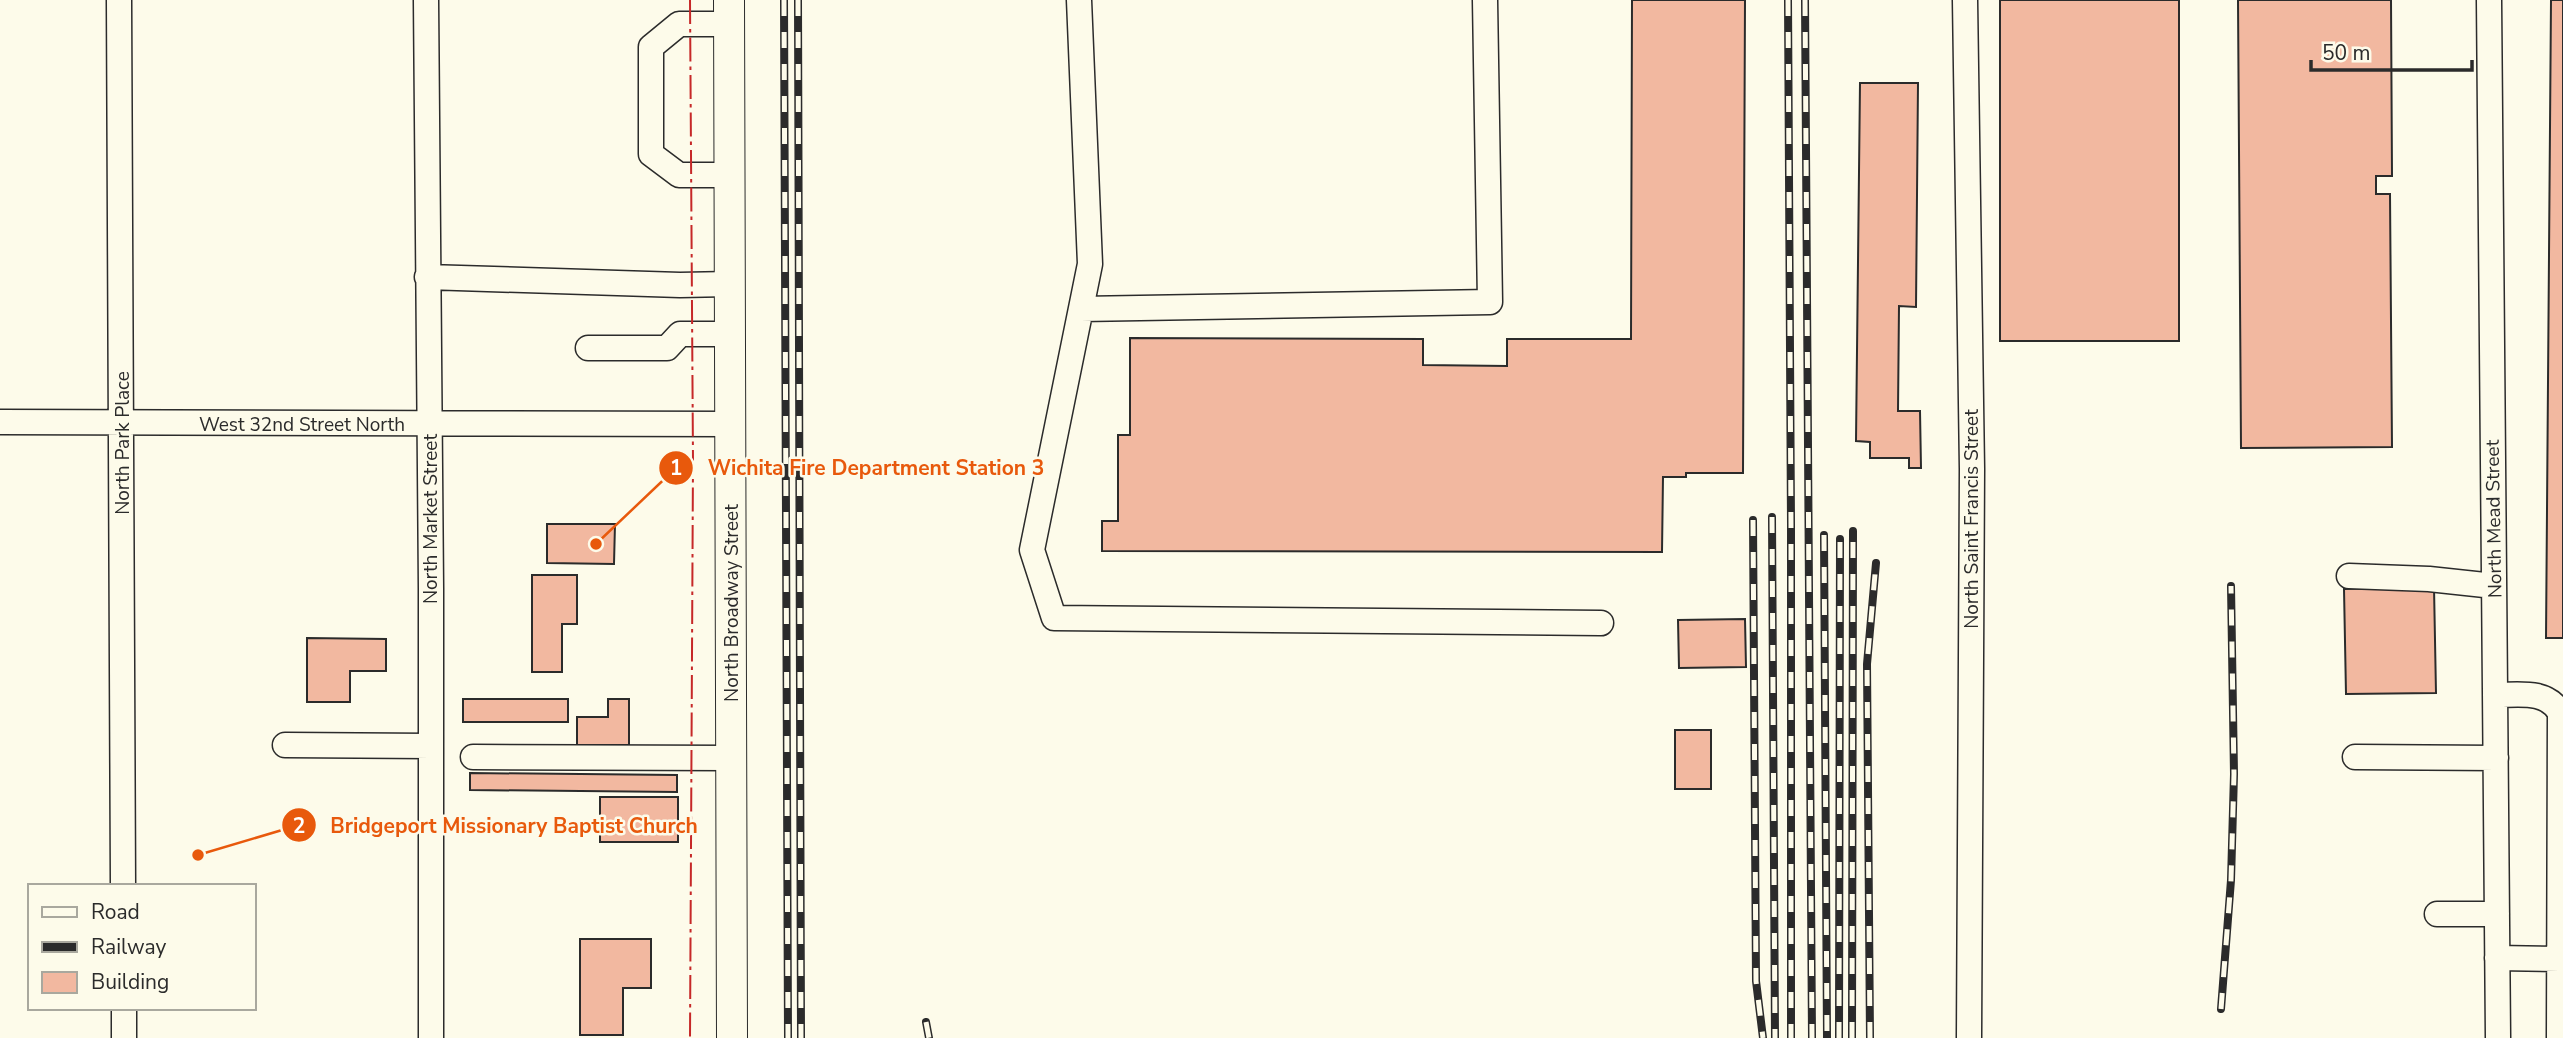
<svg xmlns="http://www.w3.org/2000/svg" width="2563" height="1038" font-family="'Nunito Sans',sans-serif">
<rect width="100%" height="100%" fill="#fdfbea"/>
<path fill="#f2b8a0" stroke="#2b2b2b" stroke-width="2" d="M 1632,0 L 1745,0 L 1743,473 L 1686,473 L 1686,477 L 1663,477 L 1662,552 L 1102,551 L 1102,521 L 1118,521 L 1118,435 L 1130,435 L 1130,338 L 1423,339 L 1423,365 L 1507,366 L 1507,339 L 1631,339 Z
M 2000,0 L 2179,0 L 2179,341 L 2000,341 Z
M 2238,0 L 2391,0 L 2392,176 L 2376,176 L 2376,194 L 2390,194 L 2392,447 L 2241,448 Z
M 2551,0 L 2563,0 L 2563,638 L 2546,638 Z
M 1860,83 L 1918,83 L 1916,307 L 1899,306 L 1898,411 L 1920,411 L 1921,468 L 1909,468 L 1909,458 L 1870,458 L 1870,442 L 1856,441 Z
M 547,524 L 615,524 L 614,564 L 547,563 Z
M 532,575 L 577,575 L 577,624 L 562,624 L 562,672 L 532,672 Z
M 2434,587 L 2436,693 L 2346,694 L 2344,589 Z
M 1745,619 L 1746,667 L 1679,668 L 1678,620 Z
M 307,638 L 386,639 L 386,671 L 350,671 L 350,702 L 307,702 Z
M 463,699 L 568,699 L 568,722 L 463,722 Z
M 608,699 L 629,699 L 629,745 L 577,745 L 577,717 L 608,717 Z
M 1675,730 L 1711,730 L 1711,789 L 1675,789 Z
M 470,773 L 677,775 L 677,792 L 470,790 Z
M 600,797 L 678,797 L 678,842 L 600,842 Z
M 580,939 L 651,939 L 651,988 L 623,988 L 623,1035 L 580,1035 Z"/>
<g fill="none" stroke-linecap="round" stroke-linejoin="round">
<defs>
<path id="minor" d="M 119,0 L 123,886
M 426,0 L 431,588 L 431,1038
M 1079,0 L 1090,264 L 1032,550 L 1054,618 L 1601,623
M 1965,0 L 1972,469 L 1969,1038
M 2489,0 L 2498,1038
M 729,24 L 679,24 L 651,47 L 651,154 L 679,175 L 730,175
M 427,277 L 680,285 L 730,284
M 1081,309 L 1490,302 L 1485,0
M 588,348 L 667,348 L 680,334 L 730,334
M 0,422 L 731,424
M 2349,576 L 2429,579 L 2494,586
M 2495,695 C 2518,695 2547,689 2560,713 L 2559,1038
M 285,745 L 431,746
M 473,757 L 731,758
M 2355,757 L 2496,758
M 2437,914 L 2497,914
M 2497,958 L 2560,959
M 124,1008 L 124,1038"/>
<path id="major" d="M 729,0 L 732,1038"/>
</defs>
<use href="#minor" stroke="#2b2b2b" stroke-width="27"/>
<use href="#major" stroke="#2b2b2b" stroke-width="32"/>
<use href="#minor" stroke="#fdfbea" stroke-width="24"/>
<use href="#major" stroke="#fdfbea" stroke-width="30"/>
<defs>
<path id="rail" d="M 784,0 L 788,1038
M 798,0 L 801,1038
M 1788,0 L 1791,524 L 1791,1038
M 1805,0 L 1812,1038
M 1772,517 L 1775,1038
M 1753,520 L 1756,981 L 1763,1038
M 1824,535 L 1827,1038
M 2221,1009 L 2231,880 L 2234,774 L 2231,586
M 926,1022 L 929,1038
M 1839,1038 L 1840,539
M 1852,1038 L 1853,531
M 1870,1038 L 1867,664 L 1876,563"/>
</defs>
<use href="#rail" stroke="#2b2b2b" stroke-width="8"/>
<use href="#rail" stroke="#fdfbea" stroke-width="5" stroke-dasharray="16" stroke-linecap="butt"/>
<path stroke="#c62828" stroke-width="2" stroke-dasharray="24 5 3.5 5" stroke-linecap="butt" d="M 690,0 L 693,461 L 690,1038"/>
</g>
<g text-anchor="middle" stroke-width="5" stroke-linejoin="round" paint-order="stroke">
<g font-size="19" fill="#2b2b2b" stroke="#fdfbea">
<text x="302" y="431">West 32nd Street North</text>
<text transform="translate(122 443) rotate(-90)" y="7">North Park Place</text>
<text transform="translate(430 519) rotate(-90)" y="7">North Market Street</text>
<text transform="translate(1971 519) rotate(-90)" y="7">North Saint Francis Street</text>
<text transform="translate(2493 519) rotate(-91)" y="7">North Mead Street</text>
<text transform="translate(731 603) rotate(-90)" y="7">North Broadway Street</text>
</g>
</g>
<path fill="none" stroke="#e8590c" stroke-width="2.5" d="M596 544L676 468M198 855L299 825"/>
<g fill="#e8590c" stroke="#fdfbea" stroke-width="2.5">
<circle cx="596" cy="544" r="7"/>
<circle cx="198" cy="855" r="7"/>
<circle cx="676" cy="468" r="18"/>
<circle cx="299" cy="825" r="18"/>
</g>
<g font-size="21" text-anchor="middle" font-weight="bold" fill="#fff">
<text x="676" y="475">1</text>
<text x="299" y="833">2</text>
</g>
<g font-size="21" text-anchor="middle" font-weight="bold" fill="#e8590c" stroke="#fdfbea" stroke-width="5" stroke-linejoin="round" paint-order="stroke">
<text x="876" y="475">Wichita Fire Department Station 3</text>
<text x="514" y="833">Bridgeport Missionary Baptist Church</text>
</g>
<rect x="28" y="884" width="228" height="126" fill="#fdfbea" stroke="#a9a89e" stroke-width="2"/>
<rect x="42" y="907" width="35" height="10" fill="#fdfbea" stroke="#a9a89e" stroke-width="2"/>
<text x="91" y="919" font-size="21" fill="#2b2b2b">Road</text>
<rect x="42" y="942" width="35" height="10" fill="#2b2b2b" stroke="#a9a89e" stroke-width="2"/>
<text x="91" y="954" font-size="21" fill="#2b2b2b">Railway</text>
<rect x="42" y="972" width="35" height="21" fill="#f2b8a0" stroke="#a9a89e" stroke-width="2"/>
<text x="91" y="989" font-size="21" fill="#2b2b2b">Building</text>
<path d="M2311 60v10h161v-10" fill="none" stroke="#2b2b2b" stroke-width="3.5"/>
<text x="2322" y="60" font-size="21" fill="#2b2b2b" stroke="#fdfbea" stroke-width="5" paint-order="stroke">50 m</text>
</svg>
